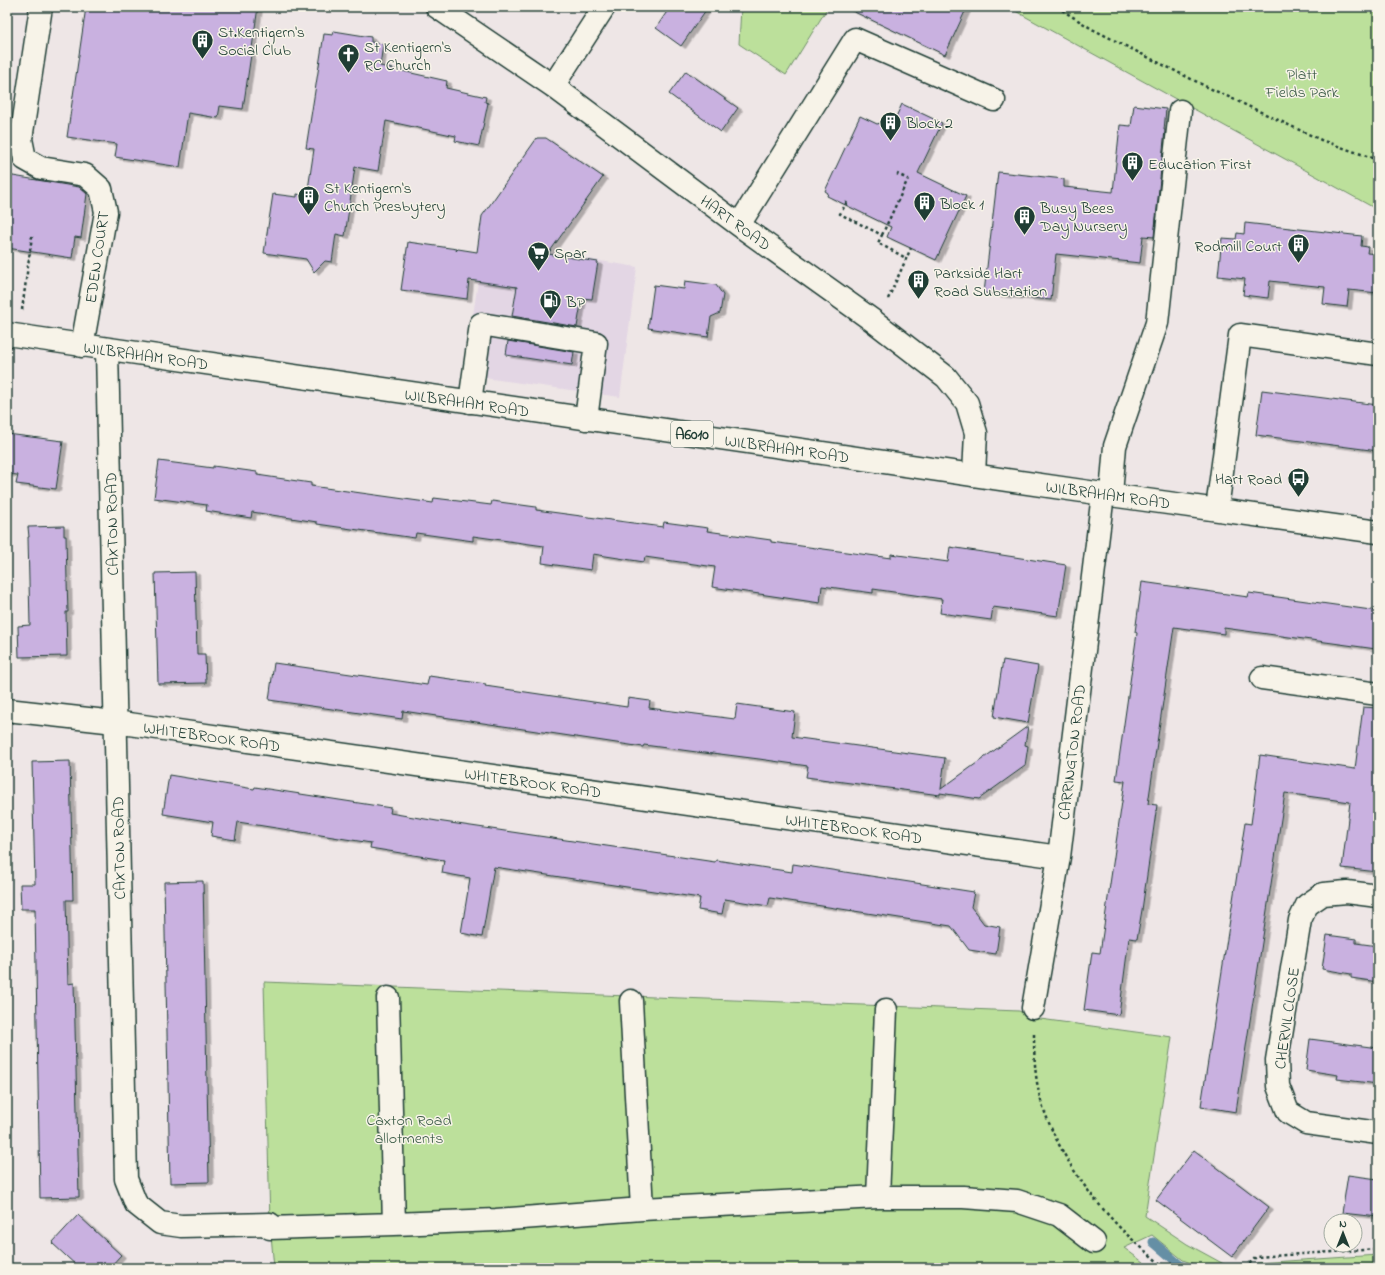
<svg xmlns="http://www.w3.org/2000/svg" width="1385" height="1275" font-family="'Indie Flower',sans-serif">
<defs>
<filter id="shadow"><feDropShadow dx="4.5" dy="2.5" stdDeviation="0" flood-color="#0004"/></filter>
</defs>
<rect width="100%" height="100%" fill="#eee6e6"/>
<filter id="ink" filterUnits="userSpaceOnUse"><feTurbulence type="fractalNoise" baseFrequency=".025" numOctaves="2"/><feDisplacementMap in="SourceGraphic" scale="8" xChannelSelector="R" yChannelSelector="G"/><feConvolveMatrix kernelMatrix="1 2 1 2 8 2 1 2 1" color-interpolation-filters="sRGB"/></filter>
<g filter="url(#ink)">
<path fill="#e3d6e4" d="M 484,242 L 637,267 L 620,397 L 464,375 Z"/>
<path fill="#bce09b" stroke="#6e8e68" d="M 741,7 L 828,7 L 786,75 L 739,44 Z
M 1008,7 L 1378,7 L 1378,210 L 1037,23 Z
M 264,982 L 1019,1011 L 1033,1018 L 1172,1037 L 1145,1216 L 1187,1244 L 1231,1268 L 1204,1268 L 1183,1260 L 1152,1235 L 1124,1248 L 1151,1268 L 274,1268 L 270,1224 Z
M 1378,1255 L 1378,1268 L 1254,1268 L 1257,1263 Z"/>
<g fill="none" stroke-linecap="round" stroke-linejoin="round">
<path stroke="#658fa5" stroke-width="9" d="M 1153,1242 L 1180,1265 L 1188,1268"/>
</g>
<path fill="#c9b1e0" stroke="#1f3d34" filter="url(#shadow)" d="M 86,7 L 258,7 L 243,109 L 220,106 L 218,118 L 188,113 L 180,167 L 115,157 L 117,144 L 67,137 Z
M 670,7 L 708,7 L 681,46 L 656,28 Z
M 844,7 L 967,7 L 945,55 Z
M 334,31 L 371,37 L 371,42 L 383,44 L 380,66 L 447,81 L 446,88 L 486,97 L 485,102 L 488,103 L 479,146 L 455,141 L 456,136 L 386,121 L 378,171 L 355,167 L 345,236 L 336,234 L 332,262 L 325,261 L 314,272 L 306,259 L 264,253 L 273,194 L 297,197 L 297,194 L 307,196 L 314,149 L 306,148 L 324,34 L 333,35 Z
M 686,71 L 738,108 L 721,132 L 669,94 Z
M 902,104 L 942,123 L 918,173 L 966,196 L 936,260 L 887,237 L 891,227 L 827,196 L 828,193 L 825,191 L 860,116 L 877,124 L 895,119 Z
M 1134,105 L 1166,109 L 1164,130 L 1165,130 L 1154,237 L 1143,236 L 1140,263 L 1056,254 L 1051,300 L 984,293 L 998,172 L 1064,179 L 1064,187 L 1113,192 L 1120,125 L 1131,126 Z
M 537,138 L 546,138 L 603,177 L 548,254 L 598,262 L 592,299 L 582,298 L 577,327 L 512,316 L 517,287 L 469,280 L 467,299 L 401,290 L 408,242 L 457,249 L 456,251 L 458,249 L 477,252 L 482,216 Z
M 7,175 L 79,187 L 87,194 L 81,238 L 75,237 L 72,258 L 7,248 Z
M 1245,223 L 1362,236 L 1361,246 L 1368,247 L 1367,253 L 1378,254 L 1378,293 L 1349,290 L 1347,307 L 1323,304 L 1325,287 L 1270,281 L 1268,298 L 1243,295 L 1245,279 L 1218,276 L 1222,238 L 1236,239 L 1237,233 L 1244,234 Z
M 685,281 L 716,285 L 723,295 L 720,313 L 711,317 L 708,337 L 648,328 L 654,285 L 684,289 Z
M 508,341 L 574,352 L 572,365 L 506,355 Z
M 1262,390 L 1378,405 L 1378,451 L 1256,435 Z
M 7,434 L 63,441 L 56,489 L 16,484 L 18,475 L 7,474 Z
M 159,461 L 213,468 L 213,466 L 257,472 L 257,475 L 311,483 L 311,486 L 433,503 L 434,498 L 491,505 L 492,501 L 536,507 L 536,510 L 663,527 L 664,522 L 708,528 L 707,531 L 771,540 L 771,542 L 891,558 L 891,554 L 948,562 L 950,547 L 1066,565 L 1058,616 L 993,607 L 991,620 L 940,613 L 942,599 L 873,589 L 873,593 L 822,586 L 820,603 L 712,587 L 715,567 L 645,557 L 644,562 L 593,554 L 591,570 L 542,563 L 544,546 L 473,536 L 473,541 L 416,533 L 415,538 L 317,524 L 317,522 L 252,512 L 251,518 L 206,511 L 207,505 L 154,498 Z
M 64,526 L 64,536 L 66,536 L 67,581 L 68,612 L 66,612 L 67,656 L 19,657 L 18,626 L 30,625 L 28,537 L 29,537 L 28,527 Z
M 195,572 L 197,654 L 205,654 L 206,683 L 158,684 L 155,573 Z
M 1142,582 L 1248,597 L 1249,593 L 1378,611 L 1378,636 L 1376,649 L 1224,628 L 1224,634 L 1174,627 L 1148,804 L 1157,805 L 1142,910 L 1137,939 L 1129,938 L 1119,1015 L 1084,1010 L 1092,952 L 1100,953 L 1125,781 L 1116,780 L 1137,633 L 1135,632 Z
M 1003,660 L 1038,666 L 1028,723 L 994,717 Z
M 274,663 L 427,685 L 429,676 L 486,684 L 485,686 L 627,707 L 628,698 L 650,701 L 649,708 L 735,719 L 737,704 L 795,712 L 792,737 L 945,758 L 941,789 L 1028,726 L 1025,745 L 1028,746 L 1025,766 L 979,799 L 940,793 L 940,795 L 806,777 L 808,766 L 759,759 L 712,753 L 712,754 L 644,745 L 643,747 L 403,711 L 402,719 L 269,700 Z
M 1363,707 L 1378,708 L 1378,872 L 1342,868 L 1350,802 L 1285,793 L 1236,1112 L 1201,1106 L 1245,823 L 1251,824 L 1260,755 L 1355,769 Z
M 70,761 L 73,900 L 66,900 L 68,984 L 74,983 L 79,1197 L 40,1198 L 35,909 L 21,909 L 20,884 L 35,884 L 32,762 Z
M 169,775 L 254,789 L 255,787 L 391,808 L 390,813 L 437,821 L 715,862 L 716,860 L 792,872 L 793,864 L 974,892 L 971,907 L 978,916 L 984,924 L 1000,927 L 996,954 L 969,950 L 951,926 L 770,898 L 768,906 L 725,899 L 722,914 L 698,910 L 700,898 L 494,867 L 482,937 L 461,933 L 470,878 L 442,873 L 444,860 L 370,848 L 371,843 L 238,822 L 235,840 L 211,836 L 213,822 L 163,814 Z
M 203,881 L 209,1182 L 170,1183 L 164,882 Z
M 1327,935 L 1356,939 L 1356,943 L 1378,946 L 1378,982 L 1351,978 L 1351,974 L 1322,969 Z
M 1310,1039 L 1378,1048 L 1378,1084 L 1337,1079 L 1338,1075 L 1306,1070 Z
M 1194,1150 L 1269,1207 L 1232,1257 L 1156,1200 Z
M 1348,1175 L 1378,1179 L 1378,1217 L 1342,1213 Z
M 78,1215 L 121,1255 L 109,1268 L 79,1268 L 52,1243 Z"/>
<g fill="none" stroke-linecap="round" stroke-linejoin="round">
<defs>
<path id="minor" d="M 41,7 L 21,139 L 25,159 L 41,168 L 85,175 L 101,189 L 106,212 L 82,346
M 437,7 L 553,86 L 739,225 L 872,320 L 946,377 L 967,403 L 976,433 L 974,475
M 553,86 L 604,7
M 739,225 L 855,39 L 994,100
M 107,350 L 126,1179 L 136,1204 L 160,1223 L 181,1226 L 270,1224 L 270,1228 L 394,1224 L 388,998
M 470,402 L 481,324 L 596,343 L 586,419
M 1111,494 L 1115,446 L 1157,323 L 1180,111
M 1217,509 L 1240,335 L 1378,354
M 1262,678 L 1378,694
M 7,710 L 115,722 L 1059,857
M 1378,896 L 1347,892 L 1323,894 L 1307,905 L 1300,920 L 1277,1060 L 1278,1086 L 1288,1112 L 1306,1123 L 1378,1133
M 1033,1008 L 1059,857 L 1103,494
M 878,1197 L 963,1197 L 1017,1201 L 1059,1215 L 1094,1242
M 642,1209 L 878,1197 L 886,1010
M 394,1224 L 496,1220 L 642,1209 L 631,1001"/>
<path id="highway" d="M 7,334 L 1103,494 L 1378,532"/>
</defs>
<use href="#minor" stroke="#1f3d34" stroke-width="25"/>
<use href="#highway" stroke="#1f3d34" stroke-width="25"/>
<path stroke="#1f3d34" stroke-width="2.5" stroke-dasharray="3 3" stroke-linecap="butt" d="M 1057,7 L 1092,29 L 1205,86 L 1321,140 L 1378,160
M 847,202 L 840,214 L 882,235 L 878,243 L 906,258
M 882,235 L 908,179 L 897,174
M 888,299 L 911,248
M 22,310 L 32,236
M 1034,1034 C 1034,1057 1035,1082 1042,1104 C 1056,1147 1081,1185 1111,1218 C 1125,1234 1142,1248 1158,1262 L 1167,1268
M 1245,1268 L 1256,1257 L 1378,1249"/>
<use href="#minor" stroke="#f7f3e8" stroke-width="22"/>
<use href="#highway" stroke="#f7f3e8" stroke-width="22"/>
</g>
</g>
<defs>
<symbol id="building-pin" viewBox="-11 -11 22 30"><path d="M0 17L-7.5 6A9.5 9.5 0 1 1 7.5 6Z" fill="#1f3d34" stroke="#f7f3e8"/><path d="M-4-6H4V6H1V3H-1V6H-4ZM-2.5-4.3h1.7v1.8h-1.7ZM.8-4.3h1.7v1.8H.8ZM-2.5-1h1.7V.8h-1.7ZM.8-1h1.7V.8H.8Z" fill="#fff"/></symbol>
<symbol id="church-pin" viewBox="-11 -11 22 30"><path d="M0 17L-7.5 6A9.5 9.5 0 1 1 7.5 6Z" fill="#1f3d34" stroke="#f7f3e8"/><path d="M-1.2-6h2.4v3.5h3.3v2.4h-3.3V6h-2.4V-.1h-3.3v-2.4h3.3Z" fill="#fff"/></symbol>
<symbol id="supermarket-pin" viewBox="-11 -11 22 30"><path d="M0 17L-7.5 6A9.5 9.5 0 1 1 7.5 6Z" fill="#1f3d34" stroke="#f7f3e8"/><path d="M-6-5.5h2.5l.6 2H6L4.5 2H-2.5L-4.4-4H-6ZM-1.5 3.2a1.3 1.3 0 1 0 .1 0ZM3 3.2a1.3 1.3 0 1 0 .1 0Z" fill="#fff"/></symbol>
<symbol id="fuel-pin" viewBox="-11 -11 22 30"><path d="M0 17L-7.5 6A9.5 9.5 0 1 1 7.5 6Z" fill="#1f3d34" stroke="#f7f3e8"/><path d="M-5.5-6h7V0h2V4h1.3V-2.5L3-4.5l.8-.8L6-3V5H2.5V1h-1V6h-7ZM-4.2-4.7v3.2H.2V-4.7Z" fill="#fff"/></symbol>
<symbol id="bus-pin" viewBox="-11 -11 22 30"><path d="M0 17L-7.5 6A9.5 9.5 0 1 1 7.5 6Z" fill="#1f3d34" stroke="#f7f3e8"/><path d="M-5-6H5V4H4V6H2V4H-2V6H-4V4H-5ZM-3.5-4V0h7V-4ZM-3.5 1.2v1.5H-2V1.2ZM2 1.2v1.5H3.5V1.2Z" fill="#fff"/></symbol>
</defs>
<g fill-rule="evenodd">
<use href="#building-pin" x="190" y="28" width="25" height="34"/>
<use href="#church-pin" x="336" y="42" width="25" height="34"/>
<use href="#building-pin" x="878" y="110" width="25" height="34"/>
<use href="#building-pin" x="1120" y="150" width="25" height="34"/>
<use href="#building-pin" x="296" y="184" width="25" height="34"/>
<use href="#building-pin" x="912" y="190" width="25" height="34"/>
<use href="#building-pin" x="1012" y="204" width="25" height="34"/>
<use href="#building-pin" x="1286" y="232" width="25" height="34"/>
<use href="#supermarket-pin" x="526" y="240" width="25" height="34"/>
<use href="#building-pin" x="906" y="268" width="25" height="34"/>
<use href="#fuel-pin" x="538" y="288" width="25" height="34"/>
<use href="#bus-pin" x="1286" y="466" width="25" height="34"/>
</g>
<g text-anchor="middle" stroke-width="3" stroke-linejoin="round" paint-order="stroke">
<rect fill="#f7f3e8" stroke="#60746a" stroke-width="1" x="671" y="421" width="42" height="26" rx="3"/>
<g font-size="15" font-weight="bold" fill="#1f3d34">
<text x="692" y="439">A6010</text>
</g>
<g font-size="16" fill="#1f3d34" stroke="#f7f3e8" text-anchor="start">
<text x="218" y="37">St.Kentigern's<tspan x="218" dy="18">Social Club</tspan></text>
<text x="364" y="52">St Kentigern's<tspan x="364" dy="18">RC Church</tspan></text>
<text x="906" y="128">Block 2</text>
<text x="1148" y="169">Education First</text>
<text x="324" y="193">St Kentigern's<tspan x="324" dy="18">Church Presbytery</tspan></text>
<text x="940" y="209">Block 1</text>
<text x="1040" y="213">Busy Bees<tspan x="1040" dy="18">Day Nursery</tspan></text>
<text x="1282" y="251" text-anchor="end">Rodmill Court</text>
<text x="554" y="258">Spar</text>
<text x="934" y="278">Parkside Hart<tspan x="934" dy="18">Road Substation</tspan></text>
<text x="566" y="307">BP</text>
<text x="1282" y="484" text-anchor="end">Hart Road</text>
</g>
<g font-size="16" fill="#3e5e49" stroke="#f7f3e8">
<text x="1302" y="79">Platt<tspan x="1302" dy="18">Fields Park</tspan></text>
<text x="409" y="1125">Caxton Road<tspan x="409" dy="18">allotments</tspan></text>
</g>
<g font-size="16" fill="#1f3d34" stroke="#f7f3e8">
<text transform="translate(736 222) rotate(36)" y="6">HART ROAD</text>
<text transform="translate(96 257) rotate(-82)" y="6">EDEN COURT</text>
<text transform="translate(146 355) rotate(8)" y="6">WILBRAHAM ROAD</text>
<text transform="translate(467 402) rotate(8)" y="6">WILBRAHAM ROAD</text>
<text transform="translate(787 448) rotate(8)" y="6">WILBRAHAM ROAD</text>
<text transform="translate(1108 494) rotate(8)" y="6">WILBRAHAM ROAD</text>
<text transform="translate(111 524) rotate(-91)" y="6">CAXTON ROAD</text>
<text transform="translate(212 736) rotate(8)" y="6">WHITEBROOK ROAD</text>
<text transform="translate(1071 752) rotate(-83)" y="6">CARRINGTON ROAD</text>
<text transform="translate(533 782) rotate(8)" y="6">WHITEBROOK ROAD</text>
<text transform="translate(854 828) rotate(8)" y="6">WHITEBROOK ROAD</text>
<text transform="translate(118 848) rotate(-91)" y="6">CAXTON ROAD</text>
<text transform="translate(1286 1018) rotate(-82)" y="6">CHERVIL CLOSE</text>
</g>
</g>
<rect width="1385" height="1275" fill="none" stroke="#f7f3e8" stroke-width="24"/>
<rect x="12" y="12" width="1361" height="1251" fill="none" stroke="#1f3d34" stroke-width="1.5" filter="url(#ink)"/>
<g transform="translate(1343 1233)"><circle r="19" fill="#f7f3e8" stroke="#a1aaa0"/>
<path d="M0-3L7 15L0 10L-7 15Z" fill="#1f3d34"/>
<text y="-6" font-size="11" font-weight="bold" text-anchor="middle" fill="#1f3d34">N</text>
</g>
</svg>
